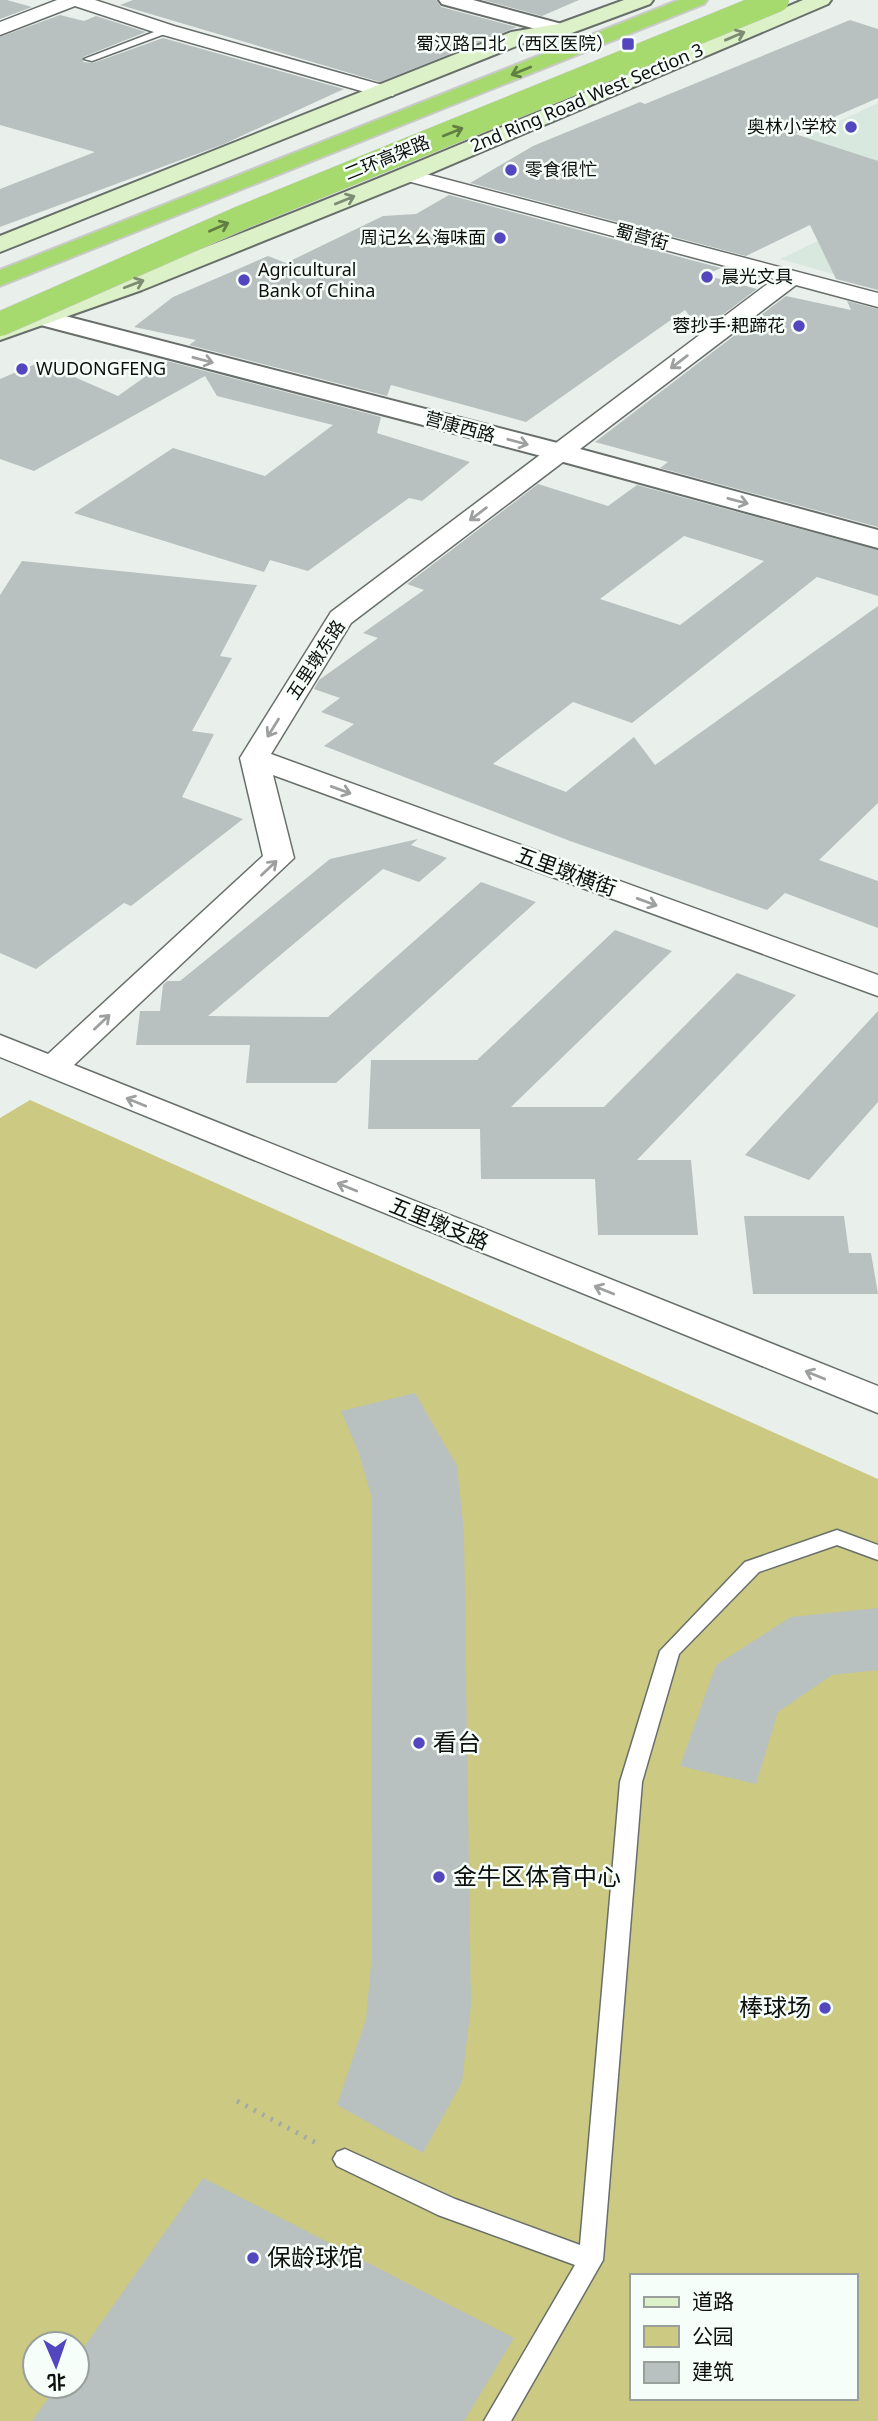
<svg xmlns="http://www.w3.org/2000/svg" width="878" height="2421" font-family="'Noto Sans','Noto Sans SC',sans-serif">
<rect width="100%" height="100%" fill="#e9f0eb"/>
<path fill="#d9e8de" d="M 878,103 L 878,186 L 772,152 Z
M 878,212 L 878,287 L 780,259 Z"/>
<path fill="#cbc982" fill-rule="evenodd" d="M 30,1100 L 878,1479 L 878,2421 L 0,2421 L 0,1118 ZM 631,2276 L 855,2276 L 855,2398 L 631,2398 ZM 35,2344 L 77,2344 L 77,2386 L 35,2386 Z"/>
<path fill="#b8c1bf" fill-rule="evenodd" d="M 0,0 L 7,0 L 32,7 L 0,19 Z
M 133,0 L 436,0 L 441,7 L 517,27 L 380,82 L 120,5 Z
M 483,0 L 579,0 L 542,16 Z
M 60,15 L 84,21 L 96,16 L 146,32 L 83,57 L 83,62 L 93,63 L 163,38 L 344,89 L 224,144 L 0,227 L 0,189 L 95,152 L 0,125 L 0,37 Z
M 850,20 L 878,29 L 878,98 L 795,134 L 878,161 L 878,290 L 836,279 L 810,225 L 746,256 L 470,183 L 533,146 L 640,102 L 645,104 Z
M 449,195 L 721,268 L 705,275 L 757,289 L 701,331 L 685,310 L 526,422 L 391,385 L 387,396 L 189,345 L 196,340 L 134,327 L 173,297 L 268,256 L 286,263 L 383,216 L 416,214 Z
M 786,296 L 851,310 L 847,301 L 878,309 L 878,527 L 660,468 L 668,462 L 595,442 Z
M 167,361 L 381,417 L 377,433 L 470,462 L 422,501 L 409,498 L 308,571 L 270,560 L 264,572 L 74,513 L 173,448 L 265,476 L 333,425 L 217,396 L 205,376 L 34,471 L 0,459 L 0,379 L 40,362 L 118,396 Z
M 538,484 L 608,506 L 637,485 L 878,550 L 878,596 L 817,577 L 632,723 L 573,702 L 493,764 L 566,792 L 634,737 L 655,765 L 878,606 L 878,803 L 819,860 L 878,881 L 878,928 L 785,893 L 767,910 L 570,841 L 324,746 L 354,724 L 321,712 L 340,698 L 314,689 L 319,680 L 378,638 L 363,633 L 424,590 L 407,584 ZM 684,536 L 764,561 L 680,625 L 600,599 Z
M 22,561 L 257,585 L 220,656 L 232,658 L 192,731 L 214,734 L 182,797 L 243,819 L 131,906 L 124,903 L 36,969 L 0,953 L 0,595 Z
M 418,839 L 411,845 L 447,858 L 419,882 L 383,869 L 208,1016 L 328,1017 L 481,882 L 536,902 L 336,1083 L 246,1083 L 250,1045 L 136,1045 L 140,1011 L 160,1011 L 163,985 L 167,981 L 180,981 L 330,859 Z
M 615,930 L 672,951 L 511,1107 L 604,1107 L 737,973 L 796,995 L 637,1160 L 691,1160 L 698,1235 L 598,1235 L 595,1179 L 481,1179 L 480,1129 L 368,1129 L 371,1060 L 477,1060 Z
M 878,1011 L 878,1102 L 809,1180 L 745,1155 Z
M 744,1216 L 844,1216 L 849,1253 L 871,1253 L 878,1294 L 753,1294 Z
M 415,1393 L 457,1466 L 464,1531 L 471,2005 L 462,2082 L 423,2153 L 337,2105 L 366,2019 L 372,1954 L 371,1495 L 358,1451 L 341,1411 Z
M 878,1608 L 878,1670 L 832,1675 L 778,1712 L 756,1784 L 680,1766 L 716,1665 L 791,1617 Z
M 203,2178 L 514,2338 L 464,2421 L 32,2421 L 57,2386 L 77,2386 L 77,2357 Z"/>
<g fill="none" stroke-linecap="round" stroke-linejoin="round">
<defs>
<path id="service" d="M 167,27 L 172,30 L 170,32 L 92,61 L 84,59 Z
M 837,1530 L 878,1545 L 878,1560 L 837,1545 L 759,1572 L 679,1654 L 642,1782 L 603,2260 L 511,2421 L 484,2421 L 575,2265 L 438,2215 L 337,2166 L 333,2159 L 337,2152 L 345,2149 L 455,2199 L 580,2245 L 620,1782 L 660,1651 L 745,1562 Z"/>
<path id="minor" d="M 57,0 L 95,0 L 174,26 L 393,88 L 396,92 L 393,96 L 379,96 L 160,34 L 75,6 L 0,35 L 0,22 Z
M 407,169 L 878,293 L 878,307 L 796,285 L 351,623 L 271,754 L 878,975 L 878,996 L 273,775 L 294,858 L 74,1065 L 878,1386 L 878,1413 L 0,1057 L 0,1035 L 48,1054 L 263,856 L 240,758 L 331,612 L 774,279 L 400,179 L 396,175 L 400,171 Z"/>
<path id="tertiary" d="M 439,0 L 473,0 L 569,26 L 573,30 L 569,34 L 562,36 L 442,4 Z
M 42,310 L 569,446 L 878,530 L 878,548 L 549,458 L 33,323 L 29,318 L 33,313 Z"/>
<path id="secondary" d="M 624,0 L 653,0 L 650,4 L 569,34 L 524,43 L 0,252 L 0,236 L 511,32 L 558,24 Z
M 803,0 L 831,0 L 828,4 L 415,180 L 142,290 L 0,340 L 0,323 C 272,228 537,112 803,0 Z"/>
<path id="trunk" d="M 679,0 L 707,0 L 704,4 L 0,286 L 0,270 Z"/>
</defs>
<use href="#service" stroke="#686f6a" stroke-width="3"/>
<use href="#minor" stroke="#686f6a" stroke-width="3"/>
<use href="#tertiary" stroke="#686f6a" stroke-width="4"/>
<use href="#secondary" stroke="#686f6a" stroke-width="4"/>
<use href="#trunk" stroke="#cacaca" stroke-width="4"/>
<path stroke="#a4aaa6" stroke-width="5" stroke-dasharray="2.5 7" stroke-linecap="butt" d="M 237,2101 L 320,2145"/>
<use href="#service" fill="#fff" fill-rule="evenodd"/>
<use href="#minor" fill="#fff" fill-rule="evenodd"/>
<use href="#tertiary" fill="#fff" fill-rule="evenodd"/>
<use href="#secondary" fill="#ddf1c8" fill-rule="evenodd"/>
<use href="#trunk" fill="#a6da6e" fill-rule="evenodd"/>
<defs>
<path id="trunk-bridge" d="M 0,324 L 243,217 L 777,0"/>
</defs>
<use href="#trunk-bridge" stroke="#cacaca" stroke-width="25" stroke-linecap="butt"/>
<use href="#trunk-bridge" stroke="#a6da6e" stroke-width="24"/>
</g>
<defs><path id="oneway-shaft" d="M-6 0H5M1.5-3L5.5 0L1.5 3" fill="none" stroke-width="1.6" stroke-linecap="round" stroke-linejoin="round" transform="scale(1.75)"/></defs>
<g stroke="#7f8c74">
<use href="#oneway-shaft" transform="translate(735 36) rotate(-23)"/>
<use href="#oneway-shaft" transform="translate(345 200) rotate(-22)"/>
<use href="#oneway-shaft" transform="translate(134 284) rotate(-21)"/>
</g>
<g stroke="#617f43">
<use href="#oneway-shaft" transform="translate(521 71) rotate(158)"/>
<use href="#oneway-shaft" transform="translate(453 132) rotate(-22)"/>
<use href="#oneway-shaft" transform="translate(219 227) rotate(-24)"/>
</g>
<g stroke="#9e9f9f">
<use href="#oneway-shaft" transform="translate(203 360) rotate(15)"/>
<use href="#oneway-shaft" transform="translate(679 362) rotate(143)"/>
<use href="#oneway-shaft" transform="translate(518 442) rotate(15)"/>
<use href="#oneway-shaft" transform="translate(738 501) rotate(15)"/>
<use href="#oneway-shaft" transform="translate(478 514) rotate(143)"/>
<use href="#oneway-shaft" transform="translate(273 728) rotate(122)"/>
<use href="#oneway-shaft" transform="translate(341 790) rotate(20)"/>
<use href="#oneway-shaft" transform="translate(269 868) rotate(-43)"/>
<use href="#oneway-shaft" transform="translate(647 902) rotate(20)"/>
<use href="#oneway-shaft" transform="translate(102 1022) rotate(-43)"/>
<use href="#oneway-shaft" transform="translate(136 1102) rotate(-158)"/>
<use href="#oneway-shaft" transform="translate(347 1187) rotate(-158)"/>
<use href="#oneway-shaft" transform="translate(604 1290) rotate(-158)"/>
<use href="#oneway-shaft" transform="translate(815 1375) rotate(-158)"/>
</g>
<g fill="#5247bf" stroke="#f6fef9" stroke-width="2.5">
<rect x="621" y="37" width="14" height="14" rx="3.5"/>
<circle cx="851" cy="127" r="7"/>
<circle cx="511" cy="170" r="7"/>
<circle cx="500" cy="238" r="7"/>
<circle cx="707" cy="277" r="7"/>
<circle cx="244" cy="280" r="7"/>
<circle cx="799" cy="326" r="7"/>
<circle cx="22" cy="369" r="7"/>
<circle cx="419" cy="1743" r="7"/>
<circle cx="439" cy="1877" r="7"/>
<circle cx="825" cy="2008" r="7"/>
<circle cx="253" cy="2258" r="7"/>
</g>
<g text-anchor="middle" stroke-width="5" stroke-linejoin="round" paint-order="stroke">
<g font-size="18" fill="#0d100e" stroke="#f6fef9" text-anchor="end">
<text x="614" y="50">蜀汉路口北（西区医院）</text>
<text x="837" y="133">奥林小学校</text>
<text x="525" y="176" text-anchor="start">零食很忙</text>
<text x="486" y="244">周记幺幺海味面</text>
<text x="258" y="276" text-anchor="start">Agricultural<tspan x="258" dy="21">Bank of China</tspan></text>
<text x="721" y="283" text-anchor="start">晨光文具</text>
<text x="785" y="332">蓉抄手·耙蹄花</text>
<text x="36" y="375" text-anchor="start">WUDONGFENG</text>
</g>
<g font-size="18" fill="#0d100e" stroke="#f6fef9">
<text transform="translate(587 98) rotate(-23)" y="6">2nd Ring Road West Section 3</text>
<text transform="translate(387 158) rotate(-22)" y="6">二环高架路</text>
<text transform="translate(642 237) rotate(15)" y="6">蜀营街</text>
<text transform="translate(460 427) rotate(15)" y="6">营康西路</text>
<text transform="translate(316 660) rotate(-57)" y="6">五里墩东路</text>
</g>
<g font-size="21" fill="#0d100e" stroke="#f6fef9">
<text transform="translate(566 872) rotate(20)" y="7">五里墩横街</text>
<text transform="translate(439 1224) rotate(22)" y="7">五里墩支路</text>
</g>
<g font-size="24" fill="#0d100e" stroke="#f6fef9" text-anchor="start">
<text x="433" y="1751">看台</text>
<text x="453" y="1885">金牛区体育中心</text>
<text x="811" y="2016" text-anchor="end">棒球场</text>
<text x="267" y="2266">保龄球馆</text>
</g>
</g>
<rect x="630" y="2274" width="228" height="126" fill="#f6fef9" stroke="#999f9b" stroke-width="2"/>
<rect x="644" y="2297" width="35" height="10" fill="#ddf1c8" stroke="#999f9b" stroke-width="2"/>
<text x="692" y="2309" font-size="21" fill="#0d100e">道路</text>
<rect x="644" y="2326" width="35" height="21" fill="#cbc982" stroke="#999f9b" stroke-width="2"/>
<text x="692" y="2344" font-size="21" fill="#0d100e">公园</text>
<rect x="644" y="2362" width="35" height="21" fill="#b8c1bf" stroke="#999f9b" stroke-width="2"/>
<text x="692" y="2379" font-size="21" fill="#0d100e">建筑</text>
<g transform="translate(56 2365) rotate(178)"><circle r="33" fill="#f6fef9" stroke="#999f9b" stroke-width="2"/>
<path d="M0-5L12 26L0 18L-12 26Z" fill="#5247bf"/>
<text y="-10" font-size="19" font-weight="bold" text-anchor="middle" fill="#0d100e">北</text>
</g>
</svg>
